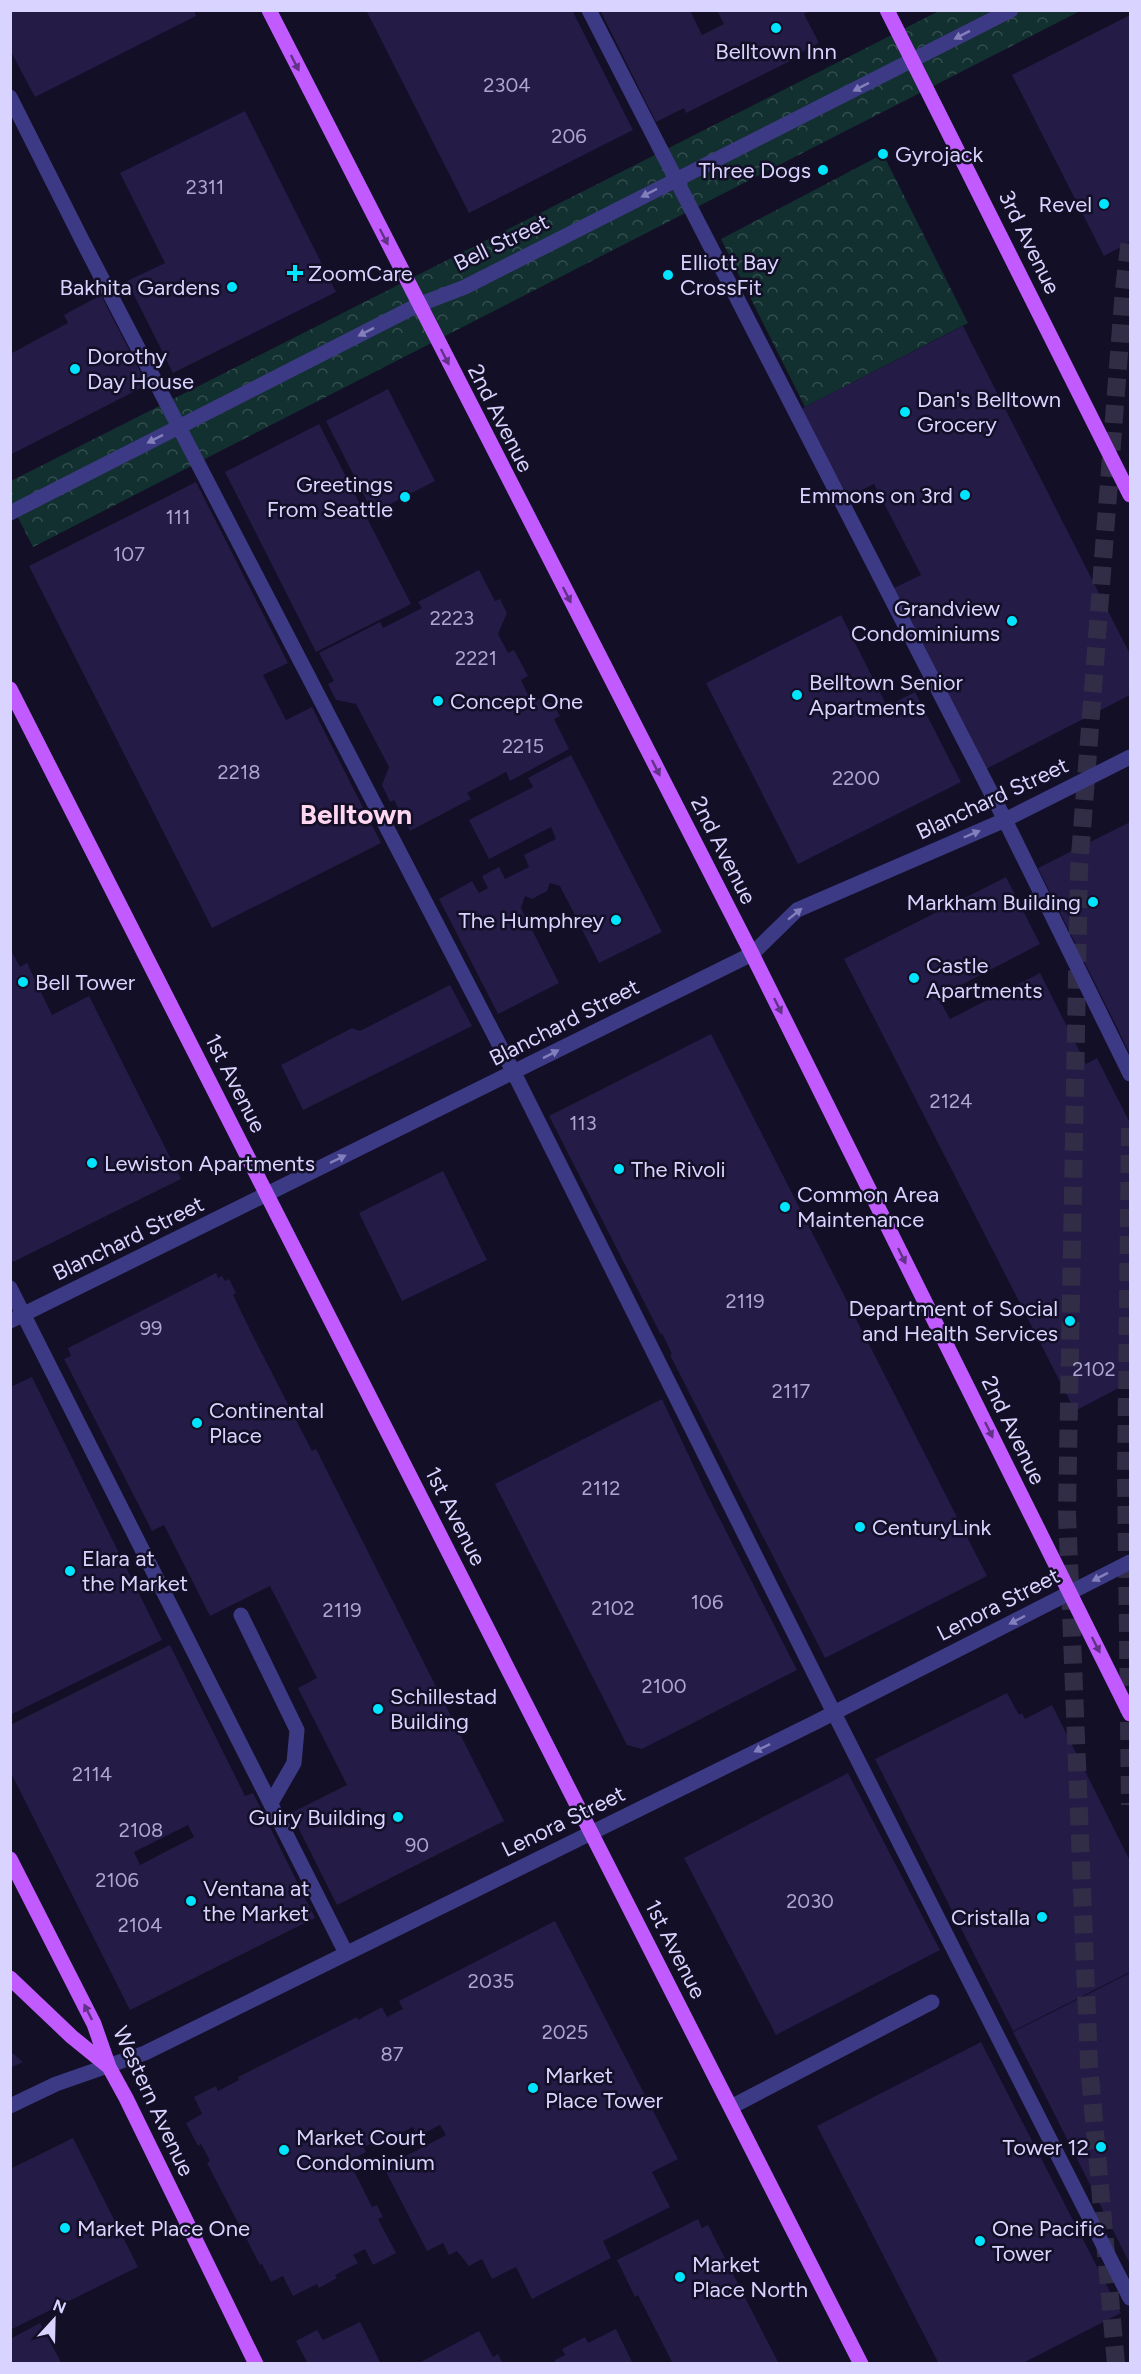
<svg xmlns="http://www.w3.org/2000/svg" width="1141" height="2374" font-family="Figtree,sans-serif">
<defs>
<pattern id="park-crowns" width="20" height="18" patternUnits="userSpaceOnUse" patternTransform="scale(1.5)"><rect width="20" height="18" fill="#12302f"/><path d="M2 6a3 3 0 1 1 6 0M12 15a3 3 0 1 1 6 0" fill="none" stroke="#344d4e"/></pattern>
</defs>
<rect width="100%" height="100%" fill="#130f26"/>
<path fill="url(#park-crowns)" d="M 939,11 L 1080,11 L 33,547 L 11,504 L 11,481 Z
M 883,154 L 968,323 L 805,407 L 721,239 Z"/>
<path fill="#241b47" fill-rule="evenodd" d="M 10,10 L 194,10 L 196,16 L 35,97 L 10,50 Z
M 366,10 L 572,10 L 633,130 L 469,213 Z
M 600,10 L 690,10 L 702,35 L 724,24 L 717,10 L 810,10 L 804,14 L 819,43 L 794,56 L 796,58 L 686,113 L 684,108 L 656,122 Z
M 1130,15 L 1130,242 L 1104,256 L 1012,75 Z
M 245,111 L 336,292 L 173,373 L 127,281 L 165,263 L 120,173 Z
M 101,295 L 147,385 L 10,455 L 10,354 L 68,323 L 64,315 Z
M 963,326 L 1130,654 L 1130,695 L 986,769 L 894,588 L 921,575 L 874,484 L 848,497 L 801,409 Z
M 388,389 L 435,481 L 373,513 L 326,421 Z
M 319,424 L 411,604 L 316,652 L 225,472 Z
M 196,482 L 288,663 L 263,675 L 286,720 L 312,707 L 381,843 L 212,928 L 29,566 Z
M 479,570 L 495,601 L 500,599 L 507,613 L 498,634 L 508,653 L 514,650 L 528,676 L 521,680 L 532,703 L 539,699 L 553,704 L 560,716 L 554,719 L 569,749 L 510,781 L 506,772 L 467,793 L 471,799 L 410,831 L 394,800 L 390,802 L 382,785 L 389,767 L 356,704 L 336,700 L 328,684 L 334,681 L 319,653 L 380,622 L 383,628 L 422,608 L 418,602 Z
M 841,615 L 887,706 L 915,692 L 961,782 L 798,864 L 706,683 Z
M 571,755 L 662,932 L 599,963 L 560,886 L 550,883 L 547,891 L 532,899 L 525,896 L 521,908 L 559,983 L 498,1014 L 439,899 L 472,881 L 479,893 L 488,888 L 482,876 L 499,867 L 505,879 L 529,867 L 524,855 L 556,839 L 551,827 L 489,859 L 469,820 L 533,787 L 528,778 Z
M 1130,822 L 1130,1054 L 1038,868 Z
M 1006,877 L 1040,944 L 938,997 L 950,1019 L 1040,973 L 1086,1064 L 1097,1058 L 1130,1123 L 1130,1382 L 1075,1411 L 844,959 Z
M 10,949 L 20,967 L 27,963 L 52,1015 L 89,996 L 181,1179 L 13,1262 L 10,1258 Z
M 450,985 L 472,1026 L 303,1110 L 281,1065 L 352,1028 L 360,1031 Z
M 711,1034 L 987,1576 L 825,1658 L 670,1355 L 672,1354 L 662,1333 L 661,1335 L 549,1116 Z
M 443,1171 L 487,1260 L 402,1301 L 359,1213 Z
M 216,1273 L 218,1278 L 222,1276 L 225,1281 L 229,1279 L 236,1293 L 233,1295 L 253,1336 L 312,1451 L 316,1449 L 504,1821 L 337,1905 L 291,1813 L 347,1785 L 298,1688 L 317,1678 L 270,1586 L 210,1616 L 164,1525 L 152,1531 L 64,1359 L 71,1356 L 68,1348 Z
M 32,1377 L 162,1640 L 10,1715 L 10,1387 Z
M 662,1399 L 706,1492 L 797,1670 L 642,1749 L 627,1745 L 495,1484 Z
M 170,1645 L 245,1796 L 253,1793 L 315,1918 L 130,2010 L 10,1771 L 10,1725 ZM 188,1825 L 194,1837 L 140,1865 L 134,1852 Z
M 1007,1693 L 1019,1715 L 1022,1713 L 1025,1719 L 1052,1705 L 1130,1861 L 1130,1972 L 1013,2031 L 875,1759 Z
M 848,1773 L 940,1950 L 776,2035 L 684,1858 Z
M 555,1921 L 678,2159 L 652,2172 L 670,2207 L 603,2241 L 611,2258 L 532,2299 L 516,2267 L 492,2279 L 482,2259 L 469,2266 L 457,2251 L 449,2255 L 443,2243 L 427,2251 L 382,2164 L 399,2156 L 400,2159 L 446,2135 L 440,2125 L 417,2137 L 413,2127 L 377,2145 L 375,2142 L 364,2147 L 366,2152 L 349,2161 L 372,2207 L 377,2205 L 383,2217 L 378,2219 L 396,2253 L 373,2265 L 365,2249 L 353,2255 L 358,2263 L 335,2275 L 337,2278 L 319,2288 L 317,2284 L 293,2296 L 283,2276 L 271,2282 L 262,2264 L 260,2265 L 207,2163 L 210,2161 L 201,2144 L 198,2146 L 186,2123 L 202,2114 L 194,2097 L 216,2086 L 218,2091 L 239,2080 L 238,2077 L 357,2017 L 358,2020 L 382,2007 L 387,2017 L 403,2009 L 399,2001 Z
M 1130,1973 L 1130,2262 L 1129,2262 L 1013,2032 Z
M 981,2042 L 1121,2313 L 1021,2364 L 939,2364 L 817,2126 Z
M 10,2051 L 23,2062 L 10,2068 Z
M 73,2138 L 138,2267 L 10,2330 L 10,2169 Z
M 698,2219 L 702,2228 L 708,2225 L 779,2364 L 673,2364 L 638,2295 L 635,2297 L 617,2260 Z
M 360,2322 L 381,2364 L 308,2364 L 296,2341 L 317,2330 L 323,2340 Z
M 40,2323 L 62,2364 L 10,2364 L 10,2334 L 12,2338 Z
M 616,2329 L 633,2364 L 556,2364 L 555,2360 L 565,2355 L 562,2349 L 585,2337 L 588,2343 Z
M 479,2331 L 493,2357 L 498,2354 L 503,2364 L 417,2364 Z"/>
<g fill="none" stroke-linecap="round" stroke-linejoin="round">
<path stroke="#312d47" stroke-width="18" stroke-dasharray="18 9" stroke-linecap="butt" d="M 1130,1128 L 1126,1473 L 1130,1805
M 1116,2364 L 1089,2065 L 1067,1512 L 1079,869 L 1124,289 L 1130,239"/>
<path stroke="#3d3a85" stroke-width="15" d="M 589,10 L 1005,820 L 1130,1074
M 10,97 L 82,240 L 514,1073 L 834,1713 L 1130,2298
M 10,513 L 418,305 L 465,287 L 1011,10
M 10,1288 L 346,1953
M 10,1321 L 752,954 L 797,910 L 1005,820 L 1130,757
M 241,1615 L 297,1730 L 294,1763 L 271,1803
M 10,2106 L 56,2084 L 145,2053 L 814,1723 L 1130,1562
M 731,2107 L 932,2002"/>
<path stroke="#c25bff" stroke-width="15" d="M 269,10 L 752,954 L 1130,1714
M 887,10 L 1130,495
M 10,689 L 861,2364
M 10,1859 L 94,2024 L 109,2067 L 126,2098 L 256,2364
M 10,1978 L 72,2037 L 109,2067"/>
</g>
<defs><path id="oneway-solid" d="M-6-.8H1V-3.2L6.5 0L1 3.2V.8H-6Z" transform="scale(1.5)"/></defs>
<g fill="#837fbc">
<use href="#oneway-solid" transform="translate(962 35) rotate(153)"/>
<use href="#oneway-solid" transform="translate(861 87) rotate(153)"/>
<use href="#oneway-solid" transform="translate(649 193) rotate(153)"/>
<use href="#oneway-solid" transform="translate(366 332) rotate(153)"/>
<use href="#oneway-solid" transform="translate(155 439) rotate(153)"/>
<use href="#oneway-solid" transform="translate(972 834) rotate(-23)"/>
<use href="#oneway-solid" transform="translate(795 914) rotate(-39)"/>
<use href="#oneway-solid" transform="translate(551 1054) rotate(-27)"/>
<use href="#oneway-solid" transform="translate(338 1159) rotate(-26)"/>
<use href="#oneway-solid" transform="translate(1100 1577) rotate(153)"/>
<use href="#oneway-solid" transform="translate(1017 1620) rotate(153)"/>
<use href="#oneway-solid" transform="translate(762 1748) rotate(154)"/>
</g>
<g fill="#623188">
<use href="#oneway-solid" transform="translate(295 63) rotate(63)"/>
<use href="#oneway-solid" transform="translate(384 237) rotate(63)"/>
<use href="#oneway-solid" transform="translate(445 357) rotate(63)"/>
<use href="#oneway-solid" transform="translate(567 595) rotate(63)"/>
<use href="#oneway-solid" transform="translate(656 768) rotate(63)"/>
<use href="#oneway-solid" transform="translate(778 1006) rotate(64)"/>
<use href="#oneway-solid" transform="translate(902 1256) rotate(64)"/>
<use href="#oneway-solid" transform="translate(989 1430) rotate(64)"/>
<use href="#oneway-solid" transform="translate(1096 1645) rotate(63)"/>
<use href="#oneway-solid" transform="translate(88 2012) rotate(-117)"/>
</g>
<g fill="#00e5ff" stroke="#130f26" stroke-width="2">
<circle cx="776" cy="28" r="6"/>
<circle cx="883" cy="154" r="6"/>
<circle cx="823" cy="170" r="6"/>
<circle cx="1104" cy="204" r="6"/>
<path d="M292 264h6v6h6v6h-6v6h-6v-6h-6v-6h6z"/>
<circle cx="668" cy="275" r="6"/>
<circle cx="232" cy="287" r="6"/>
<circle cx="75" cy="369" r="6"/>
<circle cx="905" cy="412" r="6"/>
<circle cx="965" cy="495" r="6"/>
<circle cx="405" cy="497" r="6"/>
<circle cx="1012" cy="621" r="6"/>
<circle cx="797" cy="695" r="6"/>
<circle cx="438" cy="701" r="6"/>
<circle cx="1093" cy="902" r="6"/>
<circle cx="616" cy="920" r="6"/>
<circle cx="914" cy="978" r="6"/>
<circle cx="23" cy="982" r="6"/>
<circle cx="92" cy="1163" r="6"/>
<circle cx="619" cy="1169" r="6"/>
<circle cx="785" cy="1207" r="6"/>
<circle cx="1070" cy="1321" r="6"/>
<circle cx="197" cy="1423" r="6"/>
<circle cx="860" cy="1527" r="6"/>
<circle cx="70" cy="1571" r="6"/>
<circle cx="378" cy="1709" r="6"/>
<circle cx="398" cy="1817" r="6"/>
<circle cx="191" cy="1901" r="6"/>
<circle cx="1042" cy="1917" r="6"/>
<circle cx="533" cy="2088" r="6"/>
<circle cx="1101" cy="2147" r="6"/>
<circle cx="284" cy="2150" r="6"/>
<circle cx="65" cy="2228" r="6"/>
<circle cx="980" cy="2241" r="6"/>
<circle cx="680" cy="2277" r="6"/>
</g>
<g text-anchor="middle" stroke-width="5" stroke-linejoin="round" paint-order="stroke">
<g font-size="20" fill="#aca6d1">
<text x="507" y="92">2304</text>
<text x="569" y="143">206</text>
<text x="205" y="194">2311</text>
<text x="178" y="524">111</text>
<text x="129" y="561">107</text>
<text x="452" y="625">2223</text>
<text x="476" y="665">2221</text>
<text x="523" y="753">2215</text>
<text x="239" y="779">2218</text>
<text x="856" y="785">2200</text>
<text x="951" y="1108">2124</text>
<text x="583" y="1130">113</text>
<text x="745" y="1308">2119</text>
<text x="151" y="1335">99</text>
<text x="1094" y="1376">2102</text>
<text x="791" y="1398">2117</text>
<text x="601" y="1495">2112</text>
<text x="707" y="1609">106</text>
<text x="613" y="1615">2102</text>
<text x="342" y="1617">2119</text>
<text x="664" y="1693">2100</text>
<text x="92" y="1781">2114</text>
<text x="141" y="1837">2108</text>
<text x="417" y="1852">90</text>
<text x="117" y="1887">2106</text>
<text x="810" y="1908">2030</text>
<text x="140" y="1932">2104</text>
<text x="491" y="1988">2035</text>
<text x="565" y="2039">2025</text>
<text x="392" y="2061">87</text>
</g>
<g font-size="22" fill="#d9d4ff" stroke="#130f26" text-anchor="start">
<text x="776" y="59" text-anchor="middle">Belltown Inn</text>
<text x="895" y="162">Gyrojack</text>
<text x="811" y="178" text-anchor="end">Three Dogs</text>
<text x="1092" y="212" text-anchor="end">Revel</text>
<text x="680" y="270">Elliott Bay<tspan x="680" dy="25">CrossFit</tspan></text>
<text x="308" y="281">ZoomCare</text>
<text x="220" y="295" text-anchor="end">Bakhita Gardens</text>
<text x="87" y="364">Dorothy<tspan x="87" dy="25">Day House</tspan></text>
<text x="917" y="407">Dan's Belltown<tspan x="917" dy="25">Grocery</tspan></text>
<text x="393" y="492" text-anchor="end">Greetings<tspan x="393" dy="25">From Seattle</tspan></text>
<text x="953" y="503" text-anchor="end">Emmons on 3rd</text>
<text x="1000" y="616" text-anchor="end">Grandview<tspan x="1000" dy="25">Condominiums</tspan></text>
<text x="809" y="690">Belltown Senior<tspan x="809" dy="25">Apartments</tspan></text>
<text x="450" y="709">Concept One</text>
<text x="1081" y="910" text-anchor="end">Markham Building</text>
<text x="604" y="928" text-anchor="end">The Humphrey</text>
<text x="926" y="973">Castle<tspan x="926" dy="25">Apartments</tspan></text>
<text x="35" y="990">Bell Tower</text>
<text x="104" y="1171">Lewiston Apartments</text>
<text x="631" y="1177">The Rivoli</text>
<text x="797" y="1202">Common Area<tspan x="797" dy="25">Maintenance</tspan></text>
<text x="1058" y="1316" text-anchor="end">Department of Social<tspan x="1058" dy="25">and Health Services</tspan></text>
<text x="209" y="1418">Continental<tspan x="209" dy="25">Place</tspan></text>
<text x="872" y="1535">CenturyLink</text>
<text x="82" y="1566">Elara at<tspan x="82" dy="25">the Market</tspan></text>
<text x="390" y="1704">Schillestad<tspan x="390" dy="25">Building</tspan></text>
<text x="386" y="1825" text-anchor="end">Guiry Building</text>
<text x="203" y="1896">Ventana at<tspan x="203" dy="25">the Market</tspan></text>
<text x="1030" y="1925" text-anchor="end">Cristalla</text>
<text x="545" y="2083">Market<tspan x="545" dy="25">Place Tower</tspan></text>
<text x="296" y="2145">Market Court<tspan x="296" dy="25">Condominium</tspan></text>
<text x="1089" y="2155" text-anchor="end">Tower 12</text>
<text x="77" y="2236">Market Place One</text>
<text x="992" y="2236">One Pacific<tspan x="992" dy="25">Tower</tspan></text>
<text x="692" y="2272">Market<tspan x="692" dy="25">Place North</tspan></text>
</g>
<g font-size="22" fill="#d9d4ff" stroke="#130f26">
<text transform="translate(501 242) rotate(-26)" y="8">Bell Street</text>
<text transform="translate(1030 242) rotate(64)" y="8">3rd Avenue</text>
<text transform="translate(501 418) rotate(63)" y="8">2nd Avenue</text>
<text transform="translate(992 798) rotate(-25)" y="8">Blanchard Street</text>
<text transform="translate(724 850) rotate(63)" y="8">2nd Avenue</text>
<text transform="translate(564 1022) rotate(-27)" y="8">Blanchard Street</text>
<text transform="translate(236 1083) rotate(63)" y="8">1st Avenue</text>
<text transform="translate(128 1238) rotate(-26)" y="8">Blanchard Street</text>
<text transform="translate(1014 1430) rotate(64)" y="8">2nd Avenue</text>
<text transform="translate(456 1516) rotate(63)" y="8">1st Avenue</text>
<text transform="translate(998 1604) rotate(-27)" y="8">Lenora Street</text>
<text transform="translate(563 1821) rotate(-26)" y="8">Lenora Street</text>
<text transform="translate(676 1949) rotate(63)" y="8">1st Avenue</text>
<text transform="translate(154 2101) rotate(65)" y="8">Western Avenue</text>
</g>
<g font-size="28" font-weight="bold" fill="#ffd6f0" stroke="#130f26">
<text x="356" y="824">Belltown</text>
</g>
</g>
<rect width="1141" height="2374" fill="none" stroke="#d9d4ff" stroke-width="24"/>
<g transform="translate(54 2320) rotate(22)" stroke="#130f26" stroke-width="4.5" paint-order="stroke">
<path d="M0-4.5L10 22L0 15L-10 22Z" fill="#d9d4ff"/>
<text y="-9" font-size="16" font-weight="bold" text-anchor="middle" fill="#d9d4ff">N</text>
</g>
</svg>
